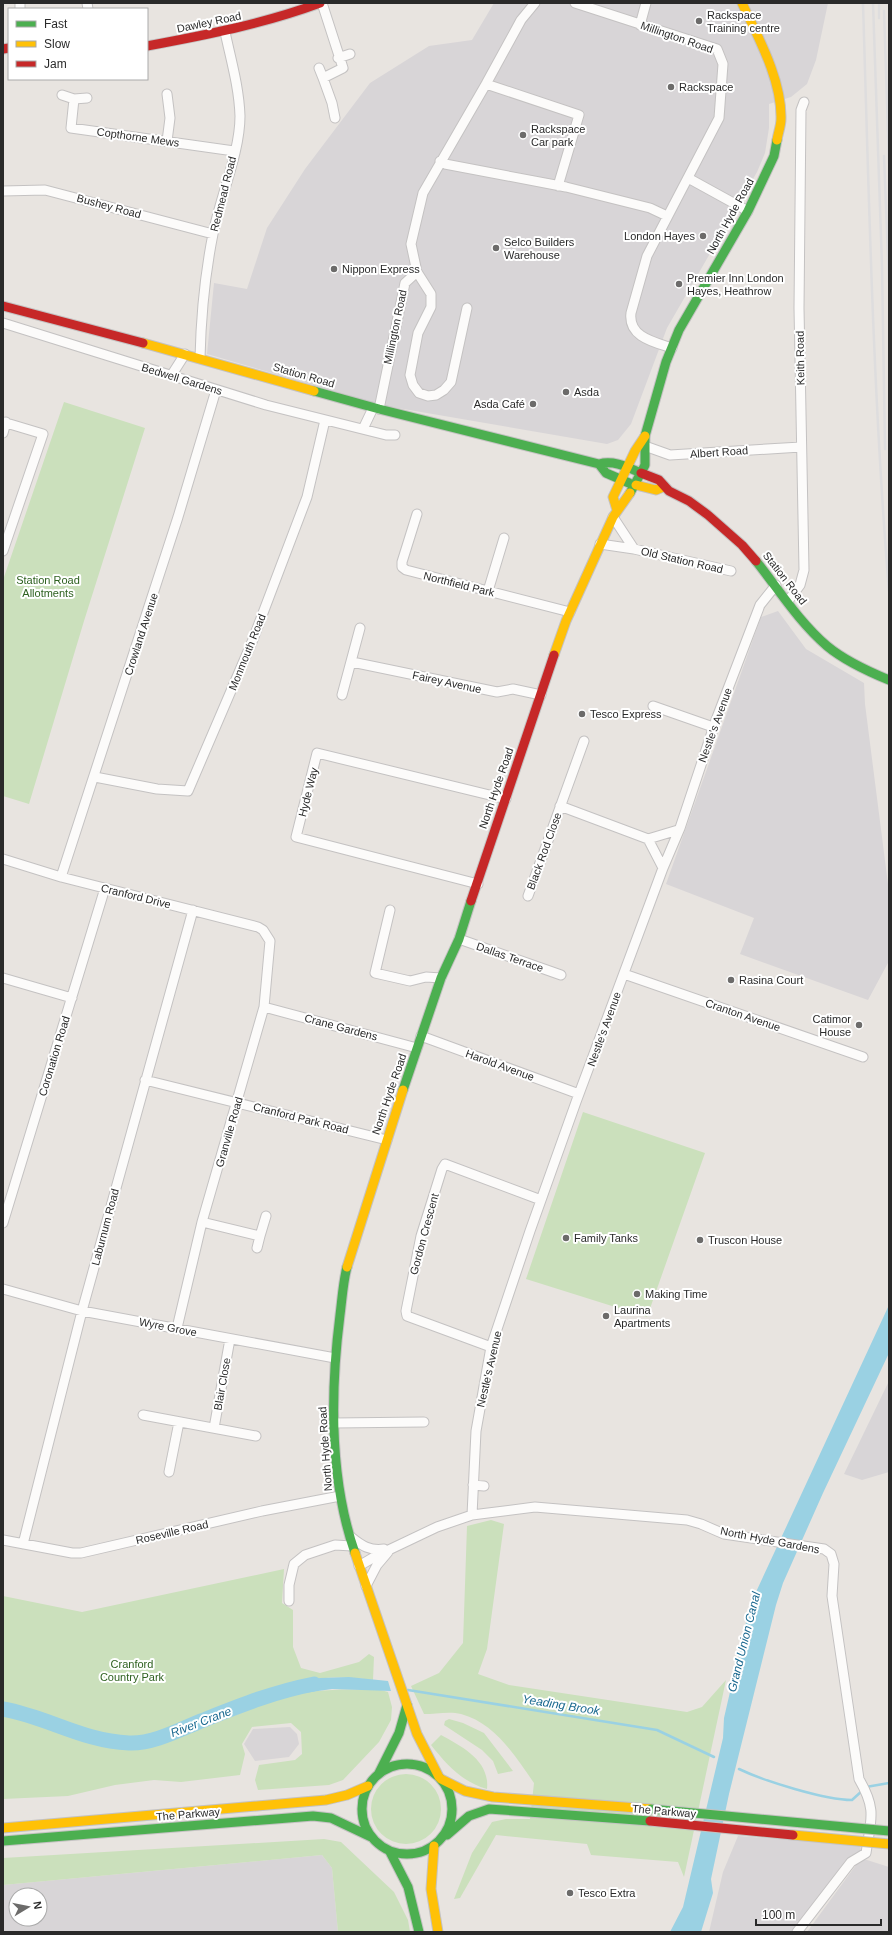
<svg xmlns="http://www.w3.org/2000/svg" width="892" height="1935" font-family="Arial,sans-serif">
<rect width="100%" height="100%" fill="#e8e4e0"/>
<path fill="#d8d5d7" fill-rule="evenodd" d="M 494,3 L 828,3 L 816,60 L 807,84 L 791,97 L 769,104 L 769,128 L 765,153 L 757,172 L 667,328 L 631,424 L 618,440 L 607,444 L 386,406 L 207,354 L 214,283 L 247,289 L 267,228 L 305,169 L 370,83 L 429,46 L 472,40 Z
M 778,611 L 806,649 L 864,683 L 865,704 L 889,892 L 889,961 L 868,1000 L 740,954 L 754,918 L 666,884 L 761,617 Z
M 889,1381 L 889,1472 L 862,1480 L 844,1474 Z
M 290,1727 L 297,1734 L 299,1744 L 289,1757 L 255,1761 L 244,1744 L 253,1729 Z
M 738,1836 L 860,1845 L 862,1856 L 803,1932 L 709,1932 L 723,1872 Z
M 322,1855 L 332,1868 L 338,1932 L 3,1932 L 3,1885 ZM 16,1895 L 40,1895 L 40,1919 L 16,1919 Z
M 863,1860 L 867,1860 L 889,1867 L 889,1932 L 807,1932 L 856,1865 Z"/>
<path fill="#cbe0bc" d="M 64,402 L 145,428 L 84,621 L 29,804 L 3,796 L 3,580 Z
M 583,1112 L 705,1153 L 647,1317 L 526,1279 Z
M 491,1520 L 504,1524 L 487,1649 L 478,1674 L 509,1685 L 687,1712 L 702,1707 L 726,1680 L 684,1877 L 678,1862 L 591,1855 L 587,1844 L 496,1835 L 460,1898 L 454,1899 L 472,1853 L 492,1822 L 506,1819 L 530,1819 L 534,1783 C 515,1756 495,1723 461,1714 C 450,1711 435,1714 424,1714 L 411,1686 L 439,1673 L 463,1643 L 467,1526 Z
M 284,1569 L 282,1603 L 293,1610 L 293,1647 L 301,1668 L 320,1673 L 359,1662 L 369,1654 L 374,1657 L 373,1680 C 355,1678 336,1676 318,1679 C 258,1688 202,1720 145,1739 L 129,1739 L 84,1731 L 82,1740 C 144,1766 219,1717 279,1699 C 312,1688 346,1689 381,1690 L 388,1692 L 392,1707 L 391,1720 L 379,1742 L 343,1780 L 329,1785 L 258,1790 L 255,1780 L 259,1765 L 295,1760 L 302,1754 L 301,1732 L 291,1723 L 252,1727 L 242,1744 L 245,1754 L 240,1775 L 181,1782 L 154,1780 L 115,1785 L 68,1796 L 3,1799 L 3,1596 L 82,1612 Z
M 449,1719 L 463,1723 L 484,1733 L 513,1771 L 498,1774 L 493,1761 L 482,1750 L 444,1725 L 445,1721 Z
M 441,1735 C 463,1747 490,1761 487,1789 C 462,1782 447,1765 431,1745 Z
M371 1809a35 35 0 1 1 70 0a35 35 0 1 1-70 0Z
M 324,1839 L 341,1842 L 394,1892 L 408,1920 L 410,1932 L 338,1932 L 332,1868 L 322,1855 L 3,1885 L 3,1858 Z"/>
<path fill="#9ad1e3" d="M 889,1305 L 889,1353 L 823,1493 L 783,1583 L 776,1605 L 729,1794 L 711,1879 L 713,1893 L 701,1932 L 670,1932 L 683,1907 L 723,1738 L 724,1718 L 750,1605 Z
M 349,1677 L 388,1681 L 391,1691 L 332,1689 L 297,1694 L 294,1683 L 320,1678 Z"/>
<g fill="none" stroke-linecap="round" stroke-linejoin="round">
<path stroke="#9ad1e3" stroke-width="2.5" d="M 408,1690 L 657,1730 L 714,1757
M 739,1769 C 764,1781 825,1800 852,1800 L 863,1790
M 866,1787 L 889,1783"/>
<path stroke="#9ad1e3" stroke-width="15" d="M 3,1709 C 48,1717 82,1741 129,1743 C 153,1744 179,1730 201,1721 C 239,1706 273,1692 314,1684"/>
<defs>
<path id="street" d="M 20,3 L 20,9
M 87,3 L 88,9
M 322,3 L 343,68 L 323,78 L 332,103 L 335,118
M 575,3 L 717,49 L 723,64 L 719,118 L 647,256 L 631,313 C 628,337 654,342 672,348
M 640,25 L 646,3
M 338,58 L 350,54
M 319,68 L 323,78
M 486,84 L 579,115 L 558,186
M 167,94 L 170,118 L 167,141
M 62,95 L 74,99 L 87,98
M 74,99 L 71,128 L 234,151
M 440,161 L 445,164 L 566,187 L 650,208 L 667,216
M 688,178 L 748,211
M 3,191 L 45,190 L 213,234
M 467,308 L 451,382 L 444,390 L 436,395 L 428,396 L 419,393 L 413,385 L 410,375 L 418,333 L 431,307 L 431,294 L 417,272 L 411,244 L 423,193 L 486,84 L 521,20 L 535,3
M 3,323 L 266,405 L 386,435 L 395,435
M 200,358 C 201,316 205,274 213,234 C 220,197 240,153 240,116 C 239,87 231,60 225,32
M 171,376 L 185,354
M 379,409 L 405,283 L 417,272
M 3,422 L 43,434 L 3,551
M 363,429 L 373,408
M 3,433 L 6,422
M 642,445 L 670,455 L 801,447
M 417,514 L 402,562 L 402,567 L 406,570 L 570,612
M 613,517 L 634,549
M 600,544 L 634,549 L 731,571
M 488,591 L 504,538
M 788,601 L 800,585 L 804,570 L 799,308 L 801,110 L 804,102
M 352,662 L 497,692 L 513,689 L 541,695
M 342,695 L 360,628
M 653,706 L 713,727
M 95,777 L 157,789 L 188,791 L 252,642 L 307,497 L 325,420
M 560,806 L 648,839 L 678,830
M 648,839 L 663,868
M 3,859 L 61,877 L 258,927 L 263,930 L 270,941 L 264,1007 L 202,1222 L 177,1328
M 61,877 L 178,517 L 216,390
M 478,884 L 296,837 L 317,753 L 506,799
M 528,896 L 584,741
M 390,910 L 375,973 L 410,981 L 426,977 L 441,978
M 459,939 L 561,975
M 624,974 L 863,1057
M 3,978 L 72,998
M 264,1007 L 417,1048
M 421,1036 L 579,1094
M 145,1080 L 387,1140
M 202,1222 L 260,1236 L 266,1216
M 3,1223 L 105,888
M 257,1248 L 260,1236
M 3,1289 L 82,1311 L 335,1358
M 491,1347 L 407,1316 L 406,1311 L 421,1236 L 442,1169 L 445,1164 L 541,1200
M 143,1415 L 256,1436
M 334,1423 L 424,1422
M 214,1428 L 230,1339
M 169,1472 L 179,1422
M 473,1485 L 484,1486
M 472,1515 L 476,1431 L 491,1347 L 530,1231 L 576,1102 L 663,868 L 680,828 L 716,720 L 760,605 L 776,585
M 351,1537 C 362,1546 370,1551 384,1549
M 3,1540 L 72,1553 L 81,1553 L 262,1511 L 340,1496
M 23,1544 L 82,1311 L 193,910
M 359,1566 L 376,1556 L 437,1527 L 472,1515 L 535,1507 L 687,1520 L 701,1524 L 724,1534 L 824,1549 L 831,1554 L 834,1564 L 832,1596 L 859,1779 C 877,1810 871,1819 866,1853 L 851,1862 L 797,1932
M 366,1586 L 377,1565 L 388,1552
M 289,1601 L 289,1585 L 294,1564 L 305,1555 L 335,1545 L 352,1546"/>
<path id="fast" d="M 314,391 L 379,409 L 599,464 C 614,460 627,467 641,473
M 599,464 L 606,473 L 629,483
M 630,493 L 645,465 L 645,436 L 666,362 L 679,330 L 748,211 L 774,156 L 777,140
M 756,561 C 779,590 799,622 827,646 C 845,661 867,671 889,680
M 403,1090 L 441,978 L 459,939 L 471,901
M 347,1267 C 343,1282 342,1300 340,1315 C 330,1394 329,1478 355,1553
M362 1809a45 45 0 1 1 90 0a45 45 0 1 1-90 0Z
M 379,1773 L 399,1733 L 407,1705
M 447,1835 L 469,1816 L 489,1809 L 650,1821
M 3,1841 L 313,1816 L 331,1818 L 371,1837
M 390,1852 L 408,1887 L 419,1932"/>
<path id="slow" d="M 742,3 C 758,37 782,80 781,119 C 781,126 778,133 777,140
M 143,343 L 314,391
M 636,485 L 656,490 L 663,487
M 617,510 L 613,497 L 635,451 L 645,436
M 554,655 L 566,621 L 613,517 L 630,493
M 347,1267 L 403,1090
M 355,1553 L 417,1734 L 439,1777
M 441,1779 L 465,1791 L 493,1797 L 651,1809
M 3,1828 L 326,1800 L 347,1795 L 368,1786
M 434,1846 L 431,1889 L 438,1932"/>
<path id="jam" d="M 147,46 C 206,35 263,24 320,3
M 3,49 L 9,48
M 3,306 L 143,343
M 641,473 L 659,480 L 669,491 L 689,501 L 708,515 L 742,545 L 756,561
M 471,901 L 554,655"/>
</defs>
<use href="#street" stroke="#c4c2c2" stroke-width="11"/>
<use href="#fast" stroke="#c4c2c2" stroke-width="11"/>
<use href="#slow" stroke="#c4c2c2" stroke-width="11"/>
<use href="#jam" stroke="#c4c2c2" stroke-width="11"/>
<use href="#street" stroke="#fcfbfa" stroke-width="9"/>
<use href="#fast" stroke="#4caf50" stroke-width="9"/>
<use href="#slow" stroke="#ffc107" stroke-width="9"/>
<use href="#jam" stroke="#c62828" stroke-width="9"/>
<path stroke="#deddde" stroke-width="2.5" d="M 863,3 C 869,199 873,396 889,591
M 873,3 L 882,266 L 885,449
M 879,3 L 879,18
M 884,11 L 889,163
M 884,156 L 889,282"/>
<defs>
<path id="fast-bridge" d="M 651,1809 L 889,1831"/>
<path id="slow-bridge" d="M 793,1835 L 889,1844"/>
<path id="jam-bridge" d="M 650,1821 L 793,1835"/>
</defs>
<use href="#fast-bridge" stroke="#c4c3c1" stroke-width="11" stroke-linecap="butt"/>
<use href="#slow-bridge" stroke="#c4c3c1" stroke-width="11" stroke-linecap="butt"/>
<use href="#jam-bridge" stroke="#c4c3c1" stroke-width="11" stroke-linecap="butt"/>
<use href="#fast-bridge" stroke="#4caf50" stroke-width="9"/>
<use href="#slow-bridge" stroke="#ffc107" stroke-width="9"/>
<use href="#jam-bridge" stroke="#c62828" stroke-width="9"/>
</g>
<g fill="#6c6b6a" stroke="#fff" stroke-width="1.5">
<circle cx="699" cy="21" r="4"/>
<circle cx="671" cy="87" r="4"/>
<circle cx="523" cy="135" r="4"/>
<circle cx="703" cy="236" r="4"/>
<circle cx="496" cy="248" r="4"/>
<circle cx="334" cy="269" r="4"/>
<circle cx="679" cy="284" r="4"/>
<circle cx="566" cy="392" r="4"/>
<circle cx="533" cy="404" r="4"/>
<circle cx="582" cy="714" r="4"/>
<circle cx="731" cy="980" r="4"/>
<circle cx="859" cy="1025" r="4"/>
<circle cx="566" cy="1238" r="4"/>
<circle cx="700" cy="1240" r="4"/>
<circle cx="637" cy="1294" r="4"/>
<circle cx="606" cy="1316" r="4"/>
<circle cx="570" cy="1893" r="4"/>
</g>
<g text-anchor="middle" stroke-width="4" stroke-linejoin="round" paint-order="stroke">
<g font-size="11" fill="#2a2a2a" stroke="#fff" text-anchor="start">
<text x="707" y="19">Rackspace<tspan x="707" dy="13">Training centre</tspan></text>
<text x="679" y="91">Rackspace</text>
<text x="531" y="133">Rackspace<tspan x="531" dy="13">Car park</tspan></text>
<text x="695" y="240" text-anchor="end">London Hayes</text>
<text x="504" y="246">Selco Builders<tspan x="504" dy="13">Warehouse</tspan></text>
<text x="342" y="273">Nippon Express</text>
<text x="687" y="282">Premier Inn London<tspan x="687" dy="13">Hayes, Heathrow</tspan></text>
<text x="574" y="396">Asda</text>
<text x="525" y="408" text-anchor="end">Asda Café</text>
<text x="590" y="718">Tesco Express</text>
<text x="739" y="984">Rasina Court</text>
<text x="851" y="1023" text-anchor="end">Catimor<tspan x="851" dy="13">House</tspan></text>
<text x="574" y="1242">Family Tanks</text>
<text x="708" y="1244">Truscon House</text>
<text x="645" y="1298">Making Time</text>
<text x="614" y="1314">Laurina<tspan x="614" dy="13">Apartments</tspan></text>
<text x="578" y="1897">Tesco Extra</text>
</g>
<g font-size="11" fill="#2a2a2a" stroke="#fff">
<text transform="translate(209 22) rotate(-12)" y="4">Dawley Road</text>
<text transform="translate(677 37) rotate(19)" y="4">Millington Road</text>
<text transform="translate(138 137) rotate(8)" y="4">Copthorne Mews</text>
<text transform="translate(223 194) rotate(-76)" y="4">Redmead Road</text>
<text transform="translate(109 206) rotate(15)" y="4">Bushey Road</text>
<text transform="translate(730 216) rotate(-61)" y="4">North Hyde Road</text>
<text transform="translate(395 327) rotate(-78)" y="4">Millington Road</text>
<text transform="translate(800 358) rotate(-91)" y="4">Keith Road</text>
<text transform="translate(304 375) rotate(16)" y="4">Station Road</text>
<text transform="translate(182 379) rotate(17)" y="4">Bedwell Gardens</text>
<text transform="translate(719 452) rotate(-4)" y="4">Albert Road</text>
<text transform="translate(682 560) rotate(13)" y="4">Old Station Road</text>
<text transform="translate(785 578) rotate(52)" y="4">Station Road</text>
<text transform="translate(459 584) rotate(14)" y="4">Northfield Park</text>
<text transform="translate(141 634) rotate(-72)" y="4">Crowland Avenue</text>
<text transform="translate(247 652) rotate(-68)" y="4">Monmouth Road</text>
<text transform="translate(447 682) rotate(12)" y="4">Fairey Avenue</text>
<text transform="translate(715 725) rotate(-70)" y="4">Nestle's Avenue</text>
<text transform="translate(496 788) rotate(-71)" y="4">North Hyde Road</text>
<text transform="translate(308 792) rotate(-76)" y="4">Hyde Way</text>
<text transform="translate(544 851) rotate(-70)" y="4">Black Rod Close</text>
<text transform="translate(136 896) rotate(14)" y="4">Cranford Drive</text>
<text transform="translate(510 957) rotate(19)" y="4">Dallas Terrace</text>
<text transform="translate(743 1015) rotate(19)" y="4">Cranton Avenue</text>
<text transform="translate(341 1027) rotate(15)" y="4">Crane Gardens</text>
<text transform="translate(604 1029) rotate(-70)" y="4">Nestle's Avenue</text>
<text transform="translate(54 1056) rotate(-73)" y="4">Coronation Road</text>
<text transform="translate(500 1065) rotate(20)" y="4">Harold Avenue</text>
<text transform="translate(389 1094) rotate(-71)" y="4">North Hyde Road</text>
<text transform="translate(301 1118) rotate(14)" y="4">Cranford Park Road</text>
<text transform="translate(229 1132) rotate(-74)" y="4">Granville Road</text>
<text transform="translate(105 1227) rotate(-75)" y="4">Laburnum Road</text>
<text transform="translate(424 1234) rotate(-75)" y="4">Gordon Crescent</text>
<text transform="translate(168 1327) rotate(11)" y="4">Wyre Grove</text>
<text transform="translate(489 1369) rotate(-77)" y="4">Nestle's Avenue</text>
<text transform="translate(222 1384) rotate(-80)" y="4">Blair Close</text>
<text transform="translate(325 1449) rotate(-94)" y="4">North Hyde Road</text>
<text transform="translate(172 1532) rotate(-13)" y="4">Roseville Road</text>
<text transform="translate(770 1540) rotate(11)" y="4">North Hyde Gardens</text>
<text transform="translate(664 1811) rotate(5)" y="4">The Parkway</text>
<text transform="translate(188 1814) rotate(-5)" y="4">The Parkway</text>
</g>
<g font-size="11" fill="#2e6120" stroke="#fff">
<text x="48" y="584">Station Road<tspan x="48" dy="13">Allotments</tspan></text>
<text x="132" y="1668">Cranford<tspan x="132" dy="13">Country Park</tspan></text>
</g>
<g font-size="12" font-style="italic" fill="#19688f" stroke="#fff">
<text transform="translate(744 1642) rotate(-76)" y="4">Grand Union Canal</text>
<text transform="translate(561 1705) rotate(9)" y="4">Yeading Brook</text>
<text transform="translate(201 1722) rotate(-21)" y="4">River Crane</text>
</g>
</g>
<rect width="892" height="1935" fill="none" stroke="#2a2a2a" stroke-width="8"/>
<rect x="8" y="8" width="140" height="72" fill="#ffffff" stroke="#aaaaaa"/>
<rect x="16" y="21" width="20" height="6" fill="#4caf50" stroke="#aaaaaa"/>
<text x="44" y="28" font-size="12" fill="#2a2a2a">Fast</text>
<rect x="16" y="41" width="20" height="6" fill="#ffc107" stroke="#aaaaaa"/>
<text x="44" y="48" font-size="12" fill="#2a2a2a">Slow</text>
<rect x="16" y="61" width="20" height="6" fill="#c62828" stroke="#aaaaaa"/>
<text x="44" y="68" font-size="12" fill="#2a2a2a">Jam</text>
<g transform="translate(28 1907) rotate(80)"><circle r="19" fill="#ffffff" stroke="#aaaaaa"/>
<path d="M0-3L7 15L0 10L-7 15Z" fill="#6c6b6a"/>
<text y="-6" font-size="11" font-weight="bold" text-anchor="middle" fill="#2a2a2a">N</text>
</g>
<path d="M756 1919v6h125v-6" fill="none" stroke="#2a2a2a" stroke-width="2"/>
<text x="762" y="1919" font-size="12" fill="#2a2a2a" stroke="#ffffff" stroke-width="3" paint-order="stroke">100 m</text>
</svg>
